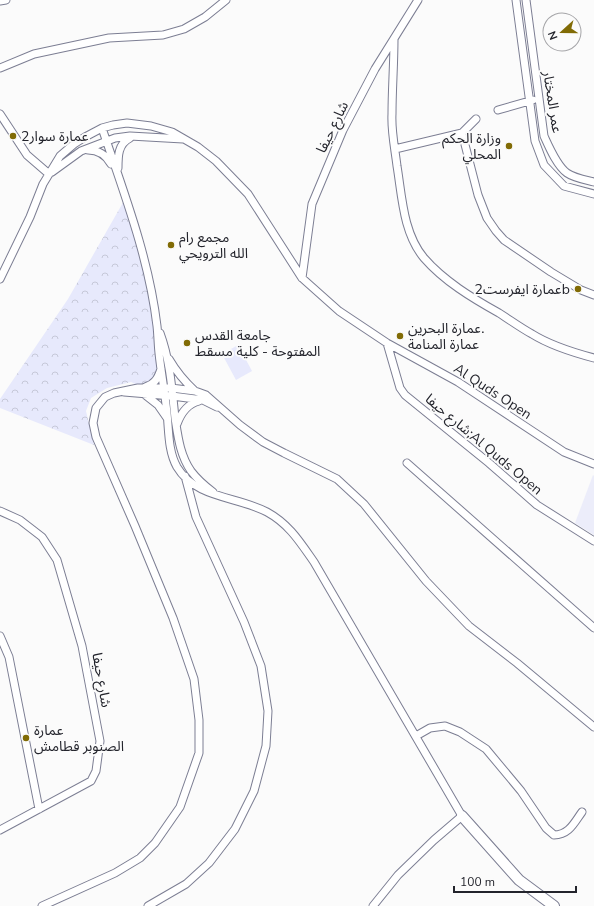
<svg xmlns="http://www.w3.org/2000/svg" width="594" height="906" font-family="'Nunito Sans','Noto Sans Arabic',sans-serif">
<defs>
<pattern id="forest-crowns" width="20" height="18" patternUnits="userSpaceOnUse"><rect width="20" height="18" fill="#e7e9fc"/><path d="M2 6a3 3 0 1 1 6 0M12 15a3 3 0 1 1 6 0" fill="none" stroke="#c6c8d8"/></pattern>
</defs>
<rect width="100%" height="100%" fill="#fbfbfb"/>
<path fill="#ecedfa" d="M 593,475 L 594,476 L 594,535 L 575,523 Z"/>
<path fill="url(#forest-crowns)" d="M 125,199 L 144,258 L 161,367 L 149,386 L 144,388 L 131,382 L 107,388 L 91,398 L 86,411 L 94,445 L 0,408 L 0,399 L 68,299 Z"/>
<path fill="#e7e9fc" d="M 238,345 L 252,371 L 236,380 L 222,354 Z"/>
<g fill="none" stroke-linecap="round" stroke-linejoin="round">
<defs>
<path id="street" d="M 516,0 L 535,141 L 544,165 L 564,186 L 594,194
M 526,0 L 544,136 C 549,147 557,166 567,173 C 574,178 586,180 594,182
M 0,1 L 6,0
M 394,39 C 394,64 392,89 392,114 C 391,131 395,149 397,166 C 402,196 403,233 424,258 C 444,281 472,298 499,313 C 510,320 521,328 532,334 C 548,344 575,353 594,358
M 0,68 L 34,54 L 109,38 L 163,35 L 184,29 L 205,17 L 226,0
M 498,110 L 533,100
M 0,114 L 27,155 L 49,174
M 102,128 C 124,193 149,258 157,326 C 158,335 158,344 159,353 C 161,373 165,393 167,413 C 169,431 168,451 177,467 C 196,499 237,496 267,512 C 289,524 300,542 314,562 L 462,816 L 434,840 L 398,875 L 373,906
M 462,133 L 478,195 L 487,218 L 496,231 L 504,240 L 551,272 L 581,290 L 594,295
M 395,149 L 462,133 L 476,119
M 88,150 C 99,150 106,155 111,164
M 118,168 C 118,156 118,144 130,138
M 52,172 L 81,151 L 115,138 L 130,136 L 183,139
M 302,278 L 312,204 L 343,130 L 375,69 L 418,0
M 0,279 L 30,217 L 43,184 L 60,156 L 74,144 L 85,137 L 102,128 L 113,125 L 127,123 L 151,126 L 172,132 L 198,147 L 216,161 L 248,194 L 302,278 L 339,311 L 387,343 L 458,382 L 564,452 L 594,464
M 160,333 C 170,360 172,389 175,418 C 178,437 180,455 191,471 C 197,479 205,486 213,492
M 387,343 L 400,388 L 405,395 L 489,463 L 537,505 L 594,541
M 169,359 C 176,371 184,381 195,391
M 145,387 C 155,384 158,378 161,369
M 124,392 L 172,396 L 203,400 L 217,407
M 144,394 L 158,405 L 167,418
M 177,424 C 181,413 187,404 199,401
M 407,463 L 594,628
M 0,511 L 20,520 L 42,537 L 57,560 L 82,646 L 100,741 L 96,771 L 91,781 L 0,830
M 0,636 L 9,657 L 39,809
M 416,736 L 430,728 L 445,726 L 460,732 L 486,749 L 521,791 L 546,828 L 554,835 C 569,835 574,823 582,812
M 42,906 L 115,873 L 140,858 L 155,843 L 180,807 L 199,753 L 199,720 L 194,679 L 173,618 L 135,526 L 96,437 L 93,423 L 96,408 L 105,397 L 114,393 L 138,388 L 171,388 L 195,391 L 206,395 L 240,425 L 263,442 L 284,453 L 337,479 L 364,504 L 426,581 L 469,626 L 517,663 L 594,727
M 148,906 L 186,884 L 209,863 L 235,829 L 254,791 L 266,746 L 268,711 L 261,666 L 244,622 L 196,517 L 185,476"/>
<path id="secondary" d="M 462,816 L 519,880 L 554,906"/>
</defs>
<use href="#street" stroke="#7c7e93" stroke-width="9"/>
<use href="#secondary" stroke="#7c7e93" stroke-width="12"/>
<use href="#street" stroke="#fff" stroke-width="7"/>
<use href="#secondary" stroke="#fff" stroke-width="10"/>
</g>
<g fill="#816b05" stroke="#fbfbfb" stroke-width="1.5">
<circle cx="13" cy="136" r="4"/>
<circle cx="509" cy="146" r="4"/>
<circle cx="171" cy="245" r="4"/>
<circle cx="578" cy="289" r="4"/>
<circle cx="400" cy="336" r="4"/>
<circle cx="187" cy="343" r="4"/>
<circle cx="26" cy="738" r="4"/>
</g>
<g text-anchor="middle" stroke-width="4" stroke-linejoin="round" paint-order="stroke">
<g font-size="14" fill="#23242c" stroke="#fbfbfb">
<text transform="translate(553 102) rotate(81)" y="5">عمر المختار</text>
<text transform="translate(332 127) rotate(-64)" y="5">شارع حيفا</text>
<text transform="translate(493 391) rotate(33)" y="5">Al Quds Open</text>
<text transform="translate(484 444) rotate(40)" y="5">شارع حيفا;Al Quds Open</text>
<text transform="translate(102 680) rotate(80)" y="5">شارع حيفا</text>
</g>
<g font-size="14" fill="#23242c" stroke="#fbfbfb" text-anchor="start">
<text x="21" y="141">عمارة سوار2</text>
<text x="501" y="143" text-anchor="end">وزارة الحكم<tspan x="501" dy="16">المحلي</tspan></text>
<text x="179" y="242">مجمع رام<tspan x="179" dy="16">الله الترويحي</tspan></text>
<text x="570" y="294" text-anchor="end">عمارة ايفرست2b</text>
<text x="408" y="333">عمارة البحرين.<tspan x="408" dy="16">عمارة المنامة</tspan></text>
<text x="195" y="340">جامعة القدس<tspan x="195" dy="16">المفتوحة - كلية مسقط</tspan></text>
<text x="34" y="735">عمارة<tspan x="34" dy="16">الصنوبر قطامش</tspan></text>
</g>
</g>
<g transform="translate(562 32) rotate(249)"><circle r="19" fill="#fbfbfb" stroke="#a5a5a8"/>
<path d="M0-3L7 15L0 10L-7 15Z" fill="#816b05"/>
<text y="-6" font-size="11" font-weight="bold" text-anchor="middle" fill="#23242c">N</text>
</g>
<path d="M454 886v6h122v-6" fill="none" stroke="#23242c" stroke-width="2"/>
<text x="460" y="886" font-size="12" fill="#23242c" stroke="#fbfbfb" stroke-width="3" paint-order="stroke">100 m</text>
</svg>
